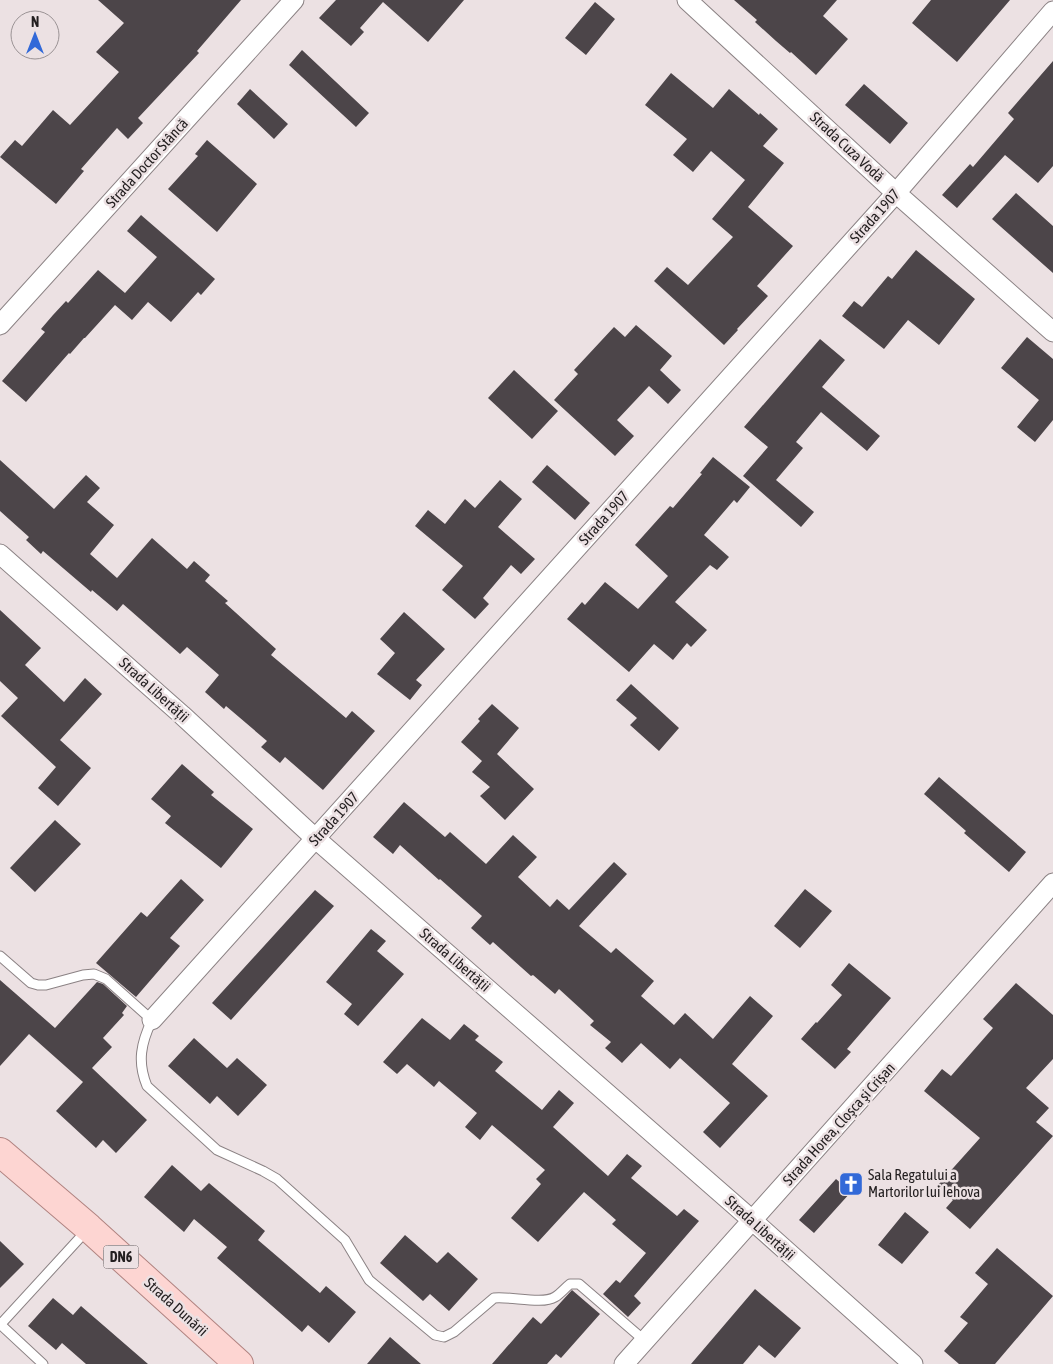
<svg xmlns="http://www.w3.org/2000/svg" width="1053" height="1364" font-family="'Asap Condensed',sans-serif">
<rect width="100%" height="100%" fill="#ece1e3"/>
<path fill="#4c4549" d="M 98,0 L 241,0 L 197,51 L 199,53 L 138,118 L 143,123 L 128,139 L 117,128 L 81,169 L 84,171 L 56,204 L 0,157 L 15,140 L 22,146 L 53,110 L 70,125 L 119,72 L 96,52 L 124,23 Z
M 336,0 L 464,0 L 428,42 L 383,2 L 360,28 L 364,32 L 351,46 L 319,18 Z
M 734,0 L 837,0 L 823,16 L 848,39 L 816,75 L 791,52 L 790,53 L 776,41 L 755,22 L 757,20 Z
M 931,0 L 1010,0 L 957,62 L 912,23 Z
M 595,2 L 615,19 L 586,55 L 565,38 Z
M 302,50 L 369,113 L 356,127 L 289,65 Z
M 1053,61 L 1053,166 L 1038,183 L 1005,155 L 957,208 L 942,195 L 970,164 L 973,167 L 1014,119 L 1008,113 Z
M 671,73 L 713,108 L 729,89 L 759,115 L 760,113 L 778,129 L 763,146 L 784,163 L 748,207 L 793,246 L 757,286 L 768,296 L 737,329 L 738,330 L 724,345 L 654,281 L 667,267 L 688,285 L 733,237 L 712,219 L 745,180 L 711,151 L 693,172 L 673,155 L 687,139 L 645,105 Z
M 864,84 L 908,123 L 890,144 L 845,105 Z
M 250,89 L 288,124 L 274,139 L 237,104 Z
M 207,140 L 257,184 L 217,232 L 168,189 L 198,156 L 195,154 Z
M 1016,193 L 1053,226 L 1053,273 L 992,219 Z
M 141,215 L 215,279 L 201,295 L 198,292 L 171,322 L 148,302 L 132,320 L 115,305 L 85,338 L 84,338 L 70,354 L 69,353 L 26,402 L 2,381 L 45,332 L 41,329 L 53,315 L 66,301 L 68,303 L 98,270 L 125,293 L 157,257 L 127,231 Z
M 916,250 L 975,299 L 939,345 L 908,320 L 884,349 L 842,316 L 854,301 L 862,307 L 888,276 L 892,279 Z
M 636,325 L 672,356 L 660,370 L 681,390 L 668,404 L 649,386 L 617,420 L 634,436 L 615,456 L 554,400 L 578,374 L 574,370 L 614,327 L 625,337 Z
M 1027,337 L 1053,359 L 1053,420 L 1035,442 L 1017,427 L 1039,400 L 1001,368 Z
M 820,339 L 845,360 L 822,387 L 880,436 L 867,451 L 821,412 L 796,442 L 803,448 L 776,480 L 814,512 L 801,527 L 743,476 L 768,447 L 744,427 Z
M 514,370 L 558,411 L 532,439 L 488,398 Z
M 713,457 L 750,487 L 737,503 L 734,500 L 704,535 L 729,557 L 717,570 L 710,565 L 675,602 L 707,630 L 691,647 L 687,643 L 673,660 L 654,644 L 629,672 L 567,619 L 582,602 L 585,605 L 605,582 L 638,609 L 668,576 L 635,545 L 670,506 L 673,508 L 702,474 L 700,473 Z
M 0,460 L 54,509 L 86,475 L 100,488 L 87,502 L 114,525 L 90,554 L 117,578 L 152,538 L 187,569 L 194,561 L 210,575 L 205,581 L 228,601 L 225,603 L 276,649 L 271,655 L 346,718 L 352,711 L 375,731 L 323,790 L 285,757 L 280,763 L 261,747 L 267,741 L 226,706 L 224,709 L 205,692 L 219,675 L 187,647 L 180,654 L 123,604 L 117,611 L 92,590 L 91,592 L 43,551 L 41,554 L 26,540 L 29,537 L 0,511 Z
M 547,465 L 590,503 L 575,520 L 532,482 Z
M 500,480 L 522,499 L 498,527 L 535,559 L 521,574 L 511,565 L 483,598 L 489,604 L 475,619 L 442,590 L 463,566 L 415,526 L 428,510 L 445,524 L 465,499 L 475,508 Z
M 0,610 L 41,648 L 25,665 L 64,702 L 85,678 L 102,694 L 60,740 L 91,768 L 58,806 L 38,788 L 56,767 L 1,716 L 18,698 L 0,681 Z
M 404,612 L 445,649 L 416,680 L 422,685 L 410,700 L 377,674 L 395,653 L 380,639 Z
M 631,684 L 679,728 L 659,751 L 630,725 L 637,718 L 616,700 Z
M 492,704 L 519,728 L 497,754 L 534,789 L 505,820 L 480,796 L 490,787 L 472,772 L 482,761 L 461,742 L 480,721 L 478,719 Z
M 182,764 L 214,792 L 211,795 L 253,829 L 221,868 L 165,823 L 171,816 L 151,799 Z
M 939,777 L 1026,852 L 1009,872 L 964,833 L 966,831 L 924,794 Z
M 404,802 L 445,837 L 450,832 L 486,864 L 513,835 L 537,857 L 518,877 L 550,907 L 557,899 L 569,910 L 614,862 L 627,874 L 579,926 L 611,953 L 616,948 L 654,981 L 641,996 L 674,1025 L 685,1013 L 713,1039 L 750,996 L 773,1016 L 732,1064 L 768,1096 L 720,1148 L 703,1132 L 730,1103 L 680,1058 L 670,1069 L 641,1043 L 622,1063 L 605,1048 L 611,1042 L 590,1025 L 594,1021 L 559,989 L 555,994 L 533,975 L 531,976 L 493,942 L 490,945 L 471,928 L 482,916 L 440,879 L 439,880 L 400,845 L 393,854 L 373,837 Z
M 55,820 L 81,844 L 35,892 L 10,868 Z
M 181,879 L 204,900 L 170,938 L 180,946 L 136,997 L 96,963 L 141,912 L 147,917 Z
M 805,889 L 832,911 L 800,948 L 774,926 Z
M 315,890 L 334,906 L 231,1020 L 212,1003 Z
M 371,929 L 386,941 L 377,951 L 404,974 L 358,1026 L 344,1014 L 352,1004 L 326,982 Z
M 849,963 L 891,998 L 847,1049 L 851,1052 L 835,1069 L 801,1039 L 816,1022 L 817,1023 L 842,995 L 831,985 Z
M 0,980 L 55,1028 L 97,982 L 103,984 L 127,1006 L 122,1013 L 124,1015 L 103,1038 L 112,1047 L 92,1068 L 147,1120 L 116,1153 L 103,1140 L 96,1148 L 56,1111 L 83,1082 L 29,1034 L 0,1066 Z
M 1016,983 L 1053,1015 L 1053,1059 L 1026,1088 L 1049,1108 L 1036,1122 L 1053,1136 L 970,1229 L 946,1208 L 953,1200 L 937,1186 L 980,1138 L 924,1091 L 942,1069 L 951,1076 L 993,1028 L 983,1019 Z
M 422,1018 L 450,1040 L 464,1024 L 479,1036 L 475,1040 L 503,1062 L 495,1071 L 542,1110 L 559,1090 L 574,1103 L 553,1127 L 608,1176 L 627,1154 L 642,1166 L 631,1178 L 677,1216 L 684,1209 L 699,1221 L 634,1296 L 641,1303 L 628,1317 L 603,1294 L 616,1280 L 620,1283 L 646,1253 L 612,1224 L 616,1220 L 584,1192 L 538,1242 L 511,1218 L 541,1184 L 536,1179 L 545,1170 L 492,1125 L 480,1140 L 465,1127 L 477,1113 L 439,1081 L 434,1087 L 407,1064 L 397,1074 L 383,1062 Z
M 194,1038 L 227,1068 L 237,1058 L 267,1085 L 238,1116 L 217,1096 L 210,1104 L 168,1066 Z
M 172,1165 L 201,1191 L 209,1183 L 265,1231 L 258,1240 L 320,1293 L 326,1286 L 356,1312 L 329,1343 L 308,1325 L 302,1332 L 217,1258 L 227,1247 L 194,1219 L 184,1232 L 144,1197 Z
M 836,1179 L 851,1192 L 814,1233 L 799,1220 Z
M 905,1212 L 929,1232 L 902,1264 L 878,1245 Z
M 405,1235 L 437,1263 L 448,1252 L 478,1279 L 449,1311 L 430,1294 L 423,1301 L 380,1263 Z
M 0,1241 L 24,1264 L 0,1288 Z
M 997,1248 L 1053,1296 L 995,1364 L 959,1364 L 944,1351 L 968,1323 L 960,1317 L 988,1284 L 975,1273 Z
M 755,1289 L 801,1328 L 775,1358 L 759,1345 L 743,1364 L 691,1364 Z
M 572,1290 L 600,1314 L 561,1358 L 556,1354 L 547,1364 L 492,1364 L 533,1317 L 541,1324 Z
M 53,1298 L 73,1315 L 81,1306 L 148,1364 L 86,1364 L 62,1343 L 56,1350 L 28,1326 Z
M 390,1337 L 421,1364 L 367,1364 Z"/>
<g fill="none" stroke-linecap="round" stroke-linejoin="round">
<defs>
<path id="lane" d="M 0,956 L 31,983 L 38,985 L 46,985 L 83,975 L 94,974 L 106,979 L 152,1020 C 141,1043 137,1062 147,1086 L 217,1150 L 263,1171 L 277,1179 L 345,1240 L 369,1280 L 435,1335 L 444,1337 L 454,1332 L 494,1298 C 511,1296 542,1305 555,1297 C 560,1294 565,1288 570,1284 L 579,1284 L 645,1341
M 0,1324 L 43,1364
M 0,1325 L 87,1230"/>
<path id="street" d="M 687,0 L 896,193 L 1053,332
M 0,325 L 294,0
M 0,554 L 182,715 L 316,839 L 753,1221 L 913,1364
M 152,1020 L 896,193 L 1053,11
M 624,1364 L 1053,883"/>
<path id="primary" d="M 0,1152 L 89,1228 L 239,1364"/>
</defs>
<use href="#lane" stroke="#8b8284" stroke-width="11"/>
<use href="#street" stroke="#8b8284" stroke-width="21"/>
<use href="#primary" stroke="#b08380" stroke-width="30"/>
<use href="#lane" stroke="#fff" stroke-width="9"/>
<use href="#street" stroke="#fff" stroke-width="19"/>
<use href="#primary" stroke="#fdd5d2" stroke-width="28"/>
</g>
<defs>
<symbol id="church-square" viewBox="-11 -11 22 22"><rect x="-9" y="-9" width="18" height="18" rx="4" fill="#3269d8" stroke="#ece1e3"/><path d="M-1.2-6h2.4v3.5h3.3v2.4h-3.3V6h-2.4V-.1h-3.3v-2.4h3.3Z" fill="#fff"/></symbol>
</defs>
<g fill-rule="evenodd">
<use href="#church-square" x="837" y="1170" width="28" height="28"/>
</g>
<g text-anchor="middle" stroke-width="5" stroke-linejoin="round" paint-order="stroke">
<rect fill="#ece1e3" stroke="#5f585a" stroke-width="1" x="103.5" y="1245.5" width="35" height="23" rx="4"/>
<g font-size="14" font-weight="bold" fill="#221e1f">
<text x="121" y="1262">DN6</text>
</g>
<g font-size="15" fill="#221e1f" stroke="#ece1e3">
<text transform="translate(847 147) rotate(43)" y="5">Strada Cuza Vodă</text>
<text transform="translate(147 163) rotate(-48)" y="5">Strada Doctor Stâncă</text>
<text transform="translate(875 216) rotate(-48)" y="5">Strada 1907</text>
<text transform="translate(604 518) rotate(-48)" y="5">Strada 1907</text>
<text transform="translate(154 690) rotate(42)" y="5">Strada Libertății</text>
<text transform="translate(334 819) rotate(-48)" y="5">Strada 1907</text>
<text transform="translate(455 960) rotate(41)" y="5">Strada Libertății</text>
<text transform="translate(839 1124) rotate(-48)" y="5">Strada Horea, Cloşca şi Crişan</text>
<text transform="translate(760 1228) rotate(42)" y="5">Strada Libertății</text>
<text transform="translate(176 1307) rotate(42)" y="5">Strada Dunării</text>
</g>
<g font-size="15" fill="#221e1f" stroke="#ece1e3" text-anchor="start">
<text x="868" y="1180">Sala Regatului a<tspan x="868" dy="17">Martorilor lui Iehova</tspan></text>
</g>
</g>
<g transform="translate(35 35)"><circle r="24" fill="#ece1e3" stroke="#9b9395"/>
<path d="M0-4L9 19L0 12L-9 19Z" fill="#3269d8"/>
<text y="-8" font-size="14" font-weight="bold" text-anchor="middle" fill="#221e1f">N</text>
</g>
</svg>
